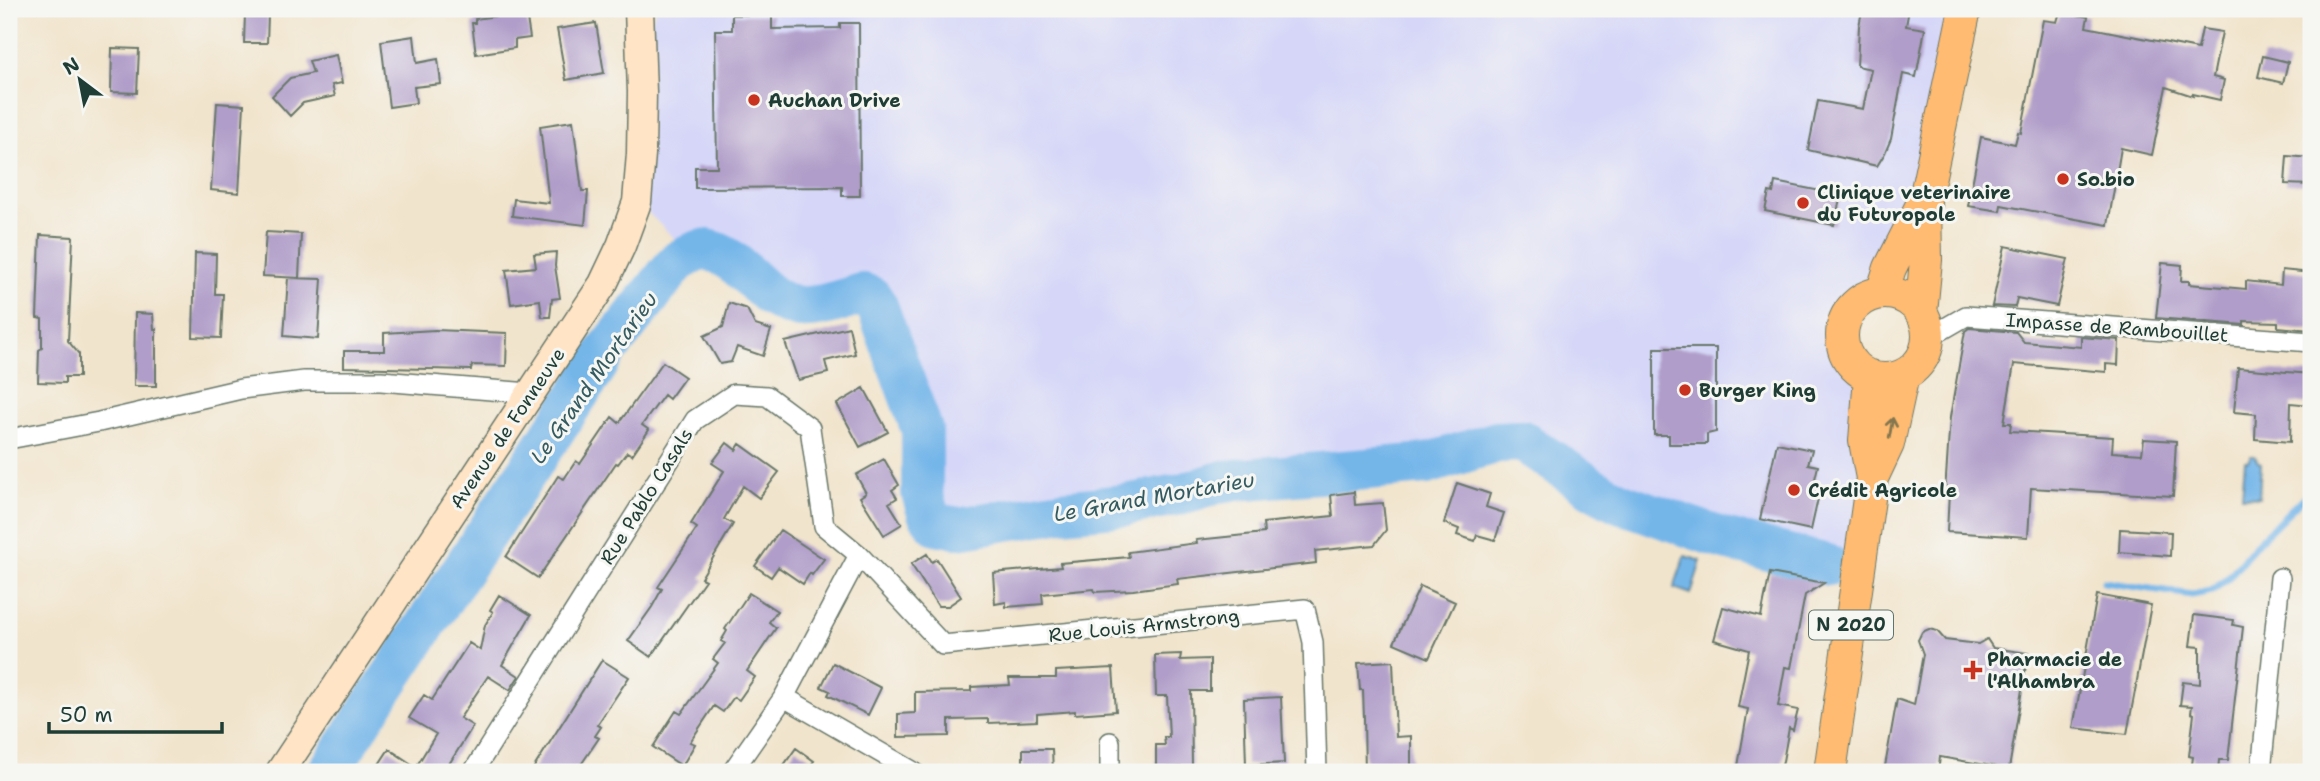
<svg xmlns="http://www.w3.org/2000/svg" width="2320" height="781" font-family="'Shantell Sans',sans-serif">
<rect width="100%" height="100%" fill="#f6f6f2"/>
<filter id="ink" filterUnits="userSpaceOnUse"><feTurbulence type="fractalNoise" baseFrequency=".0143" numOctaves="2"/><feDisplacementMap in="SourceGraphic" scale="14" xChannelSelector="R" yChannelSelector="G"/><feConvolveMatrix kernelMatrix="1 2 1 2 8 2 1 2 1" color-interpolation-filters="sRGB"/></filter>
<filter id="wash" filterUnits="userSpaceOnUse"><feTurbulence type="fractalNoise" baseFrequency=".00686" numOctaves="4" result="noise"/><feDisplacementMap in="SourceGraphic" scale="28" xChannelSelector="R" yChannelSelector="G"/><feGaussianBlur stdDeviation="1.57" result="paint"/><feColorMatrix in="noise" values="0 0 0 0 0 0 0 0 0 0 0 0 0 0 0 0 0 1.4 0 .05"/><feComposite in="paint" operator="in"/></filter>
<g filter="url(#wash)">
<rect width="100%" height="100%" fill="#f1e4cc"/>
<path fill="#d6d7f8" d="M 656,9 L 1965,9 L 1925,199 L 1871,295 L 1854,306 L 1843,325 L 1843,348 L 1849,360 L 1860,371 L 1859,572 L 1724,539 L 1619,502 L 1593,488 L 1522,441 L 1497,442 L 1427,464 L 1224,481 L 1181,494 L 1110,507 L 1062,511 L 958,528 L 936,524 L 928,513 L 922,493 L 922,430 L 877,306 L 871,298 L 863,294 L 806,308 L 780,303 L 725,258 L 707,250 L 690,254 L 637,202 L 640,52 Z"/>
<path fill="#75b6e9" stroke="#4a7a8e" stroke-width="2" d="M 2251,456 L 2255,456 L 2259,462 L 2261,463 L 2259,497 L 2242,496 L 2245,461 L 2248,461 Z
M 1685,556 L 1701,561 L 1691,594 L 1674,588 Z"/>
<g fill="none" stroke-linecap="round" stroke-linejoin="round">
<path stroke="#75b6e9" stroke-width="7" d="M 2104,582 L 2192,595 L 2212,591 L 2228,578 L 2259,541 L 2311,490"/>
<path stroke="#75b6e9" stroke-width="42" d="M 328,772 L 609,348 L 677,262 C 686,257 697,249 707,250 C 741,255 760,300 794,306 C 815,311 842,299 863,294 L 871,297 L 877,306 L 922,430 L 922,493 L 928,513 L 936,524 L 958,528 L 1062,511 L 1126,505 L 1181,494 L 1224,481 L 1427,464 L 1497,442 L 1522,441 L 1593,488 L 1619,502 L 1724,539 L 1828,565"/>
</g>
<g id="blocks">
<path fill="#b09dc9" d="M 1877,9 L 1909,9 L 1906,26 L 1925,29 L 1916,77 L 1903,74 L 1891,139 L 1885,153 L 1877,166 L 1808,150 L 1818,101 L 1863,109 L 1871,69 L 1857,66 L 1859,26 L 1862,11 L 1876,13 Z
M 526,12 L 530,38 L 515,40 L 515,48 L 476,54 L 472,23 L 475,23 L 475,19 Z
M 2060,12 L 2088,17 L 2086,27 L 2198,49 L 2202,29 L 2222,32 L 2213,77 L 2224,80 L 2220,100 L 2193,94 L 2193,96 L 2166,87 L 2152,155 L 2121,148 L 2108,225 L 2001,205 L 2000,211 L 1968,206 L 1981,137 L 2015,144 L 2018,132 L 2021,133 L 2043,20 L 2057,22 Z
M 245,14 L 268,15 L 267,43 L 244,43 Z
M 732,15 L 772,15 L 772,29 L 840,28 L 840,23 L 859,23 L 860,196 L 842,196 L 842,187 L 695,188 L 695,167 L 717,167 L 715,30 L 732,30 Z
M 596,23 L 604,73 L 566,80 L 557,29 Z
M 414,36 L 417,63 L 438,59 L 441,84 L 414,87 L 416,103 L 389,107 L 381,41 Z
M 112,48 L 139,49 L 137,93 L 111,92 Z
M 336,55 L 342,83 L 332,85 L 335,96 L 303,103 L 290,116 L 272,96 L 290,78 L 313,73 L 309,61 Z
M 2263,56 L 2288,62 L 2283,83 L 2258,77 Z
M 217,103 L 244,105 L 239,193 L 211,190 Z
M 573,121 L 582,191 L 588,191 L 585,225 L 512,216 L 514,199 L 549,203 L 540,126 Z
M 2287,156 L 2311,158 L 2311,185 L 2285,184 Z
M 1775,182 L 1841,195 L 1834,225 L 1765,211 L 1769,192 L 1773,193 Z
M 266,232 L 301,234 L 299,278 L 263,276 Z
M 40,235 L 73,237 L 68,341 L 79,354 L 79,377 L 65,377 L 65,383 L 38,382 L 39,350 L 42,348 L 42,319 L 37,318 Z
M 2005,246 L 2068,259 L 2057,306 L 2017,298 L 2015,307 L 1992,306 Z
M 556,252 L 555,266 L 560,298 L 552,299 L 550,317 L 542,317 L 540,300 L 511,304 L 506,270 L 536,267 L 534,254 Z
M 195,253 L 216,254 L 215,294 L 223,294 L 221,338 L 193,337 Z
M 2162,263 L 2182,265 L 2181,281 L 2189,281 L 2189,284 L 2246,289 L 2246,281 L 2281,285 L 2282,270 L 2311,273 L 2311,330 L 2278,327 L 2278,322 L 2244,321 L 2244,325 L 2156,318 Z
M 288,278 L 322,279 L 318,339 L 284,336 Z
M 729,303 L 747,309 L 755,325 L 771,330 L 763,356 L 737,347 L 731,362 L 720,364 L 704,336 L 723,327 Z
M 135,313 L 153,314 L 154,329 L 156,329 L 156,386 L 134,386 Z
M 849,327 L 855,354 L 825,361 L 828,373 L 798,380 L 785,342 Z
M 1969,328 L 2016,332 L 2024,342 L 2081,347 L 2081,337 L 2119,340 L 2118,365 L 2106,364 L 2106,372 L 2014,364 L 2004,423 L 2011,423 L 2010,431 L 2113,437 L 2112,452 L 2142,454 L 2144,439 L 2176,441 L 2173,496 L 2031,488 L 2028,537 L 1947,532 L 1949,493 L 1945,493 L 1950,417 L 1965,331 Z
M 435,330 L 507,333 L 506,366 L 472,365 L 471,370 L 344,367 L 344,351 L 384,351 L 384,333 Z
M 1654,348 L 1716,348 L 1716,432 L 1707,434 L 1707,444 L 1669,444 L 1669,435 L 1654,435 Z
M 663,362 L 685,377 L 669,399 L 664,395 L 642,425 L 649,430 L 632,455 L 627,452 L 618,464 L 616,463 L 538,578 L 506,557 L 558,476 L 564,479 L 576,461 L 580,464 L 612,417 L 619,423 Z
M 2238,368 L 2311,374 L 2311,405 L 2291,403 L 2290,442 L 2255,439 L 2256,414 L 2234,412 Z
M 864,388 L 888,432 L 860,447 L 837,404 Z
M 727,443 L 736,450 L 740,444 L 779,472 L 759,498 L 743,486 L 724,519 L 733,524 L 701,578 L 705,580 L 651,657 L 628,641 L 652,607 L 662,589 L 658,587 L 697,528 L 691,524 L 724,471 L 712,463 Z
M 1777,443 L 1812,450 L 1808,464 L 1818,466 L 1814,483 L 1821,485 L 1811,530 L 1760,519 Z
M 884,459 L 899,485 L 892,490 L 897,498 L 889,503 L 902,524 L 884,535 L 860,497 L 866,493 L 856,475 Z
M 1457,483 L 1490,494 L 1486,507 L 1504,513 L 1495,540 L 1477,535 L 1475,541 L 1457,535 L 1459,529 L 1444,523 Z
M 1354,492 L 1355,505 L 1383,503 L 1386,530 L 1374,545 L 1315,551 L 1316,563 L 1177,579 L 1178,584 L 1133,590 L 1095,592 L 1094,589 L 1042,594 L 1043,604 L 1006,607 L 1006,602 L 995,604 L 993,573 L 1061,567 L 1060,563 L 1129,557 L 1128,552 L 1197,543 L 1196,540 L 1264,533 L 1263,523 L 1333,516 L 1331,495 Z
M 2120,529 L 2171,532 L 2170,556 L 2119,552 Z
M 780,530 L 824,559 L 812,575 L 810,573 L 803,584 L 778,567 L 771,577 L 755,566 Z
M 927,554 L 932,562 L 937,559 L 961,597 L 948,606 L 938,606 L 911,564 Z
M 1770,573 L 1824,583 L 1805,595 L 1791,668 L 1785,667 L 1778,706 L 1798,710 L 1793,730 L 1789,728 L 1781,772 L 1737,772 L 1748,709 L 1738,707 L 1749,650 L 1714,640 L 1723,607 L 1761,617 Z
M 1420,586 L 1455,602 L 1429,658 L 1394,643 Z
M 749,593 L 777,611 L 769,622 L 776,628 L 747,671 L 755,677 L 739,700 L 734,697 L 723,712 L 714,706 L 690,742 L 695,744 L 682,766 L 653,747 L 676,711 L 681,714 L 718,663 L 713,659 L 725,643 L 721,641 L 727,631 L 725,629 Z
M 499,595 L 531,615 L 502,665 L 519,676 L 510,690 L 488,676 L 460,718 L 473,726 L 444,772 L 374,772 L 389,749 L 416,767 L 436,734 L 409,718 L 424,695 L 432,700 L 469,643 L 480,650 L 485,625 L 493,612 L 490,610 Z
M 2097,595 L 2151,605 L 2127,734 L 2073,728 Z
M 2194,615 L 2234,620 L 2233,625 L 2243,627 L 2228,760 L 2219,760 L 2218,772 L 2191,772 L 2193,757 L 2189,756 L 2194,714 L 2191,713 L 2192,706 L 2180,705 L 2183,682 L 2200,684 L 2200,647 L 2190,646 Z
M 1929,629 L 1937,631 L 1945,640 L 1978,644 L 1987,639 L 1993,648 L 2028,653 L 2009,769 L 1940,757 L 1938,772 L 1884,772 L 1897,699 L 1914,705 L 1923,654 L 1918,640 L 1922,632 Z
M 1181,654 L 1180,660 L 1210,659 L 1210,691 L 1191,691 L 1192,767 L 1156,768 L 1156,745 L 1165,745 L 1164,737 L 1169,737 L 1167,696 L 1156,696 L 1155,655 Z
M 602,660 L 629,677 L 597,725 L 601,727 L 595,736 L 599,738 L 576,772 L 531,772 Z
M 1393,661 L 1396,737 L 1411,736 L 1411,766 L 1406,767 L 1406,772 L 1365,772 L 1364,718 L 1363,690 L 1360,690 L 1358,663 Z
M 833,663 L 881,688 L 868,715 L 828,695 L 830,691 L 821,687 Z
M 1113,668 L 1116,711 L 1075,714 L 1075,711 L 1037,714 L 1037,721 L 988,723 L 988,719 L 949,720 L 949,736 L 898,737 L 898,714 L 915,713 L 915,692 L 971,691 L 971,687 L 1010,685 L 1009,678 L 1056,678 L 1056,671 Z
M 1281,697 L 1284,763 L 1246,765 L 1244,699 Z
M 796,748 L 814,761 L 806,772 L 779,772 Z
M 1023,749 L 1052,749 L 1053,772 L 1023,772 Z"/>
</g>
</g>
<g filter="url(#ink)">
<use href="#blocks" fill-opacity="0" stroke="#687769" stroke-width="2"/>
<g fill="none" stroke-linecap="round" stroke-linejoin="round">
<defs>
<path id="street" d="M 1928,338 L 1966,316 L 2311,342
M 14,438 L 99,422 L 241,389 L 304,381 L 381,381 L 529,393
M 859,555 L 943,645 L 1305,609 L 1313,642 L 1317,772
M 784,697 L 914,772
M 1110,742 L 1110,772
M 473,772 L 695,420 L 734,394 L 767,396 L 810,428 L 824,526 L 859,555 L 784,697 L 732,772
M 2261,772 L 2280,578"/>
<path id="secondary" d="M 280,772 L 603,284 L 621,246 L 637,202 L 641,154 L 642,92 L 639,9"/>
<path id="primary" d="M 1882,293 L 1890,268 L 1923,203
M1842 336a43 43 0 1 1 86 0a43 43 0 1 1-86 0Z
M 1921,313 L 1926,260 L 1925,199 L 1965,9
M 1870,376 L 1865,441 L 1872,478
M 1830,772 L 1872,478 L 1888,444 L 1903,375"/>
</defs>
<use href="#street" stroke="#687769" stroke-width="22"/>
<use href="#secondary" stroke="#687769" stroke-width="31"/>
<use href="#primary" stroke="#687769" stroke-width="34"/>
<use href="#street" stroke="#fff" stroke-width="19"/>
<use href="#secondary" stroke="#ffe4c6" stroke-width="28"/>
<use href="#primary" stroke="#ffbb71" stroke-width="32"/>
</g>
<defs><path id="oneway-shaft" d="M-6 0H5M1.5-3L5.5 0L1.5 3" fill="none" stroke-width="1.6" stroke-linecap="round" stroke-linejoin="round" transform="scale(1.75)"/></defs>
<use stroke="#84764f" href="#oneway-shaft" transform="translate(1891 428) rotate(-80)"/>
</g>
<g fill="#c8321e" stroke="#f6f6f2" stroke-width="2.5">
<circle cx="754" cy="100" r="7"/>
<circle cx="2063" cy="179" r="7"/>
<circle cx="1803" cy="203" r="7"/>
<circle cx="1685" cy="390" r="7"/>
<circle cx="1794" cy="490" r="7"/>
<path d="M1969.5 659.5h7v7h7v7h-7v7h-7v-7h-7v-7h7z"/>
</g>
<g text-anchor="middle" stroke-width="6" stroke-linejoin="round" paint-order="stroke">
<rect fill="#f6f6f2" stroke="#60746d" stroke-width="2" x="1809" y="610.5" width="84" height="29" rx="5"/>
<g font-size="18" font-weight="bold" fill="#1f3d34">
<text x="1851" y="631">N 2020</text>
</g>
<g font-size="19" font-weight="bold" fill="#1f3d34" stroke="#f6f6f2" text-anchor="start">
<text x="768" y="107">Auchan Drive</text>
<text x="2077" y="186">So.bio</text>
<text x="1817" y="199">Clinique veterinaire<tspan x="1817" dy="22">du Futuropole</tspan></text>
<text x="1699" y="397">Burger King</text>
<text x="1808" y="497">Crédit Agricole</text>
<text x="1987" y="666">Pharmacie de<tspan x="1987" dy="22">l'Alhambra</tspan></text>
</g>
<g font-size="19" fill="#1f3d34" stroke="#f6f6f2">
<text transform="translate(2117 327) rotate(4)" y="7">Impasse de Rambouillet</text>
<text transform="translate(507 428) rotate(-56)" y="7">Avenue de Fonneuve</text>
<text transform="translate(646 496) rotate(-58)" y="7">Rue Pablo Casals</text>
<text transform="translate(1144 625) rotate(-6)" y="7">Rue Louis Armstrong</text>
</g>
<g font-size="21" font-style="italic" fill="#345b61" stroke="#f6f6f2">
<text transform="translate(594 378) rotate(-55)" y="7">Le Grand Mortarieu</text>
<text transform="translate(1154 497) rotate(-10)" y="7">Le Grand Mortarieu</text>
</g>
</g>
<rect width="2320" height="781" fill="none" stroke="#f6f6f2" stroke-width="35"/>
<g transform="translate(80 80) rotate(328)" stroke="#f6f6f2" stroke-width="5" paint-order="stroke">
<path d="M0-5L12 26L0 18L-12 26Z" fill="#1f3d34"/>
<text y="-10" font-size="19" font-weight="bold" text-anchor="middle" fill="#1f3d34">N</text>
</g>
<path d="M49 722v10h173v-10" fill="none" stroke="#1f3d34" stroke-width="3.5"/>
<text x="60" y="722" font-size="21" fill="#1f3d34" stroke="#f6f6f2" stroke-width="5" paint-order="stroke">50 m</text>
</svg>
